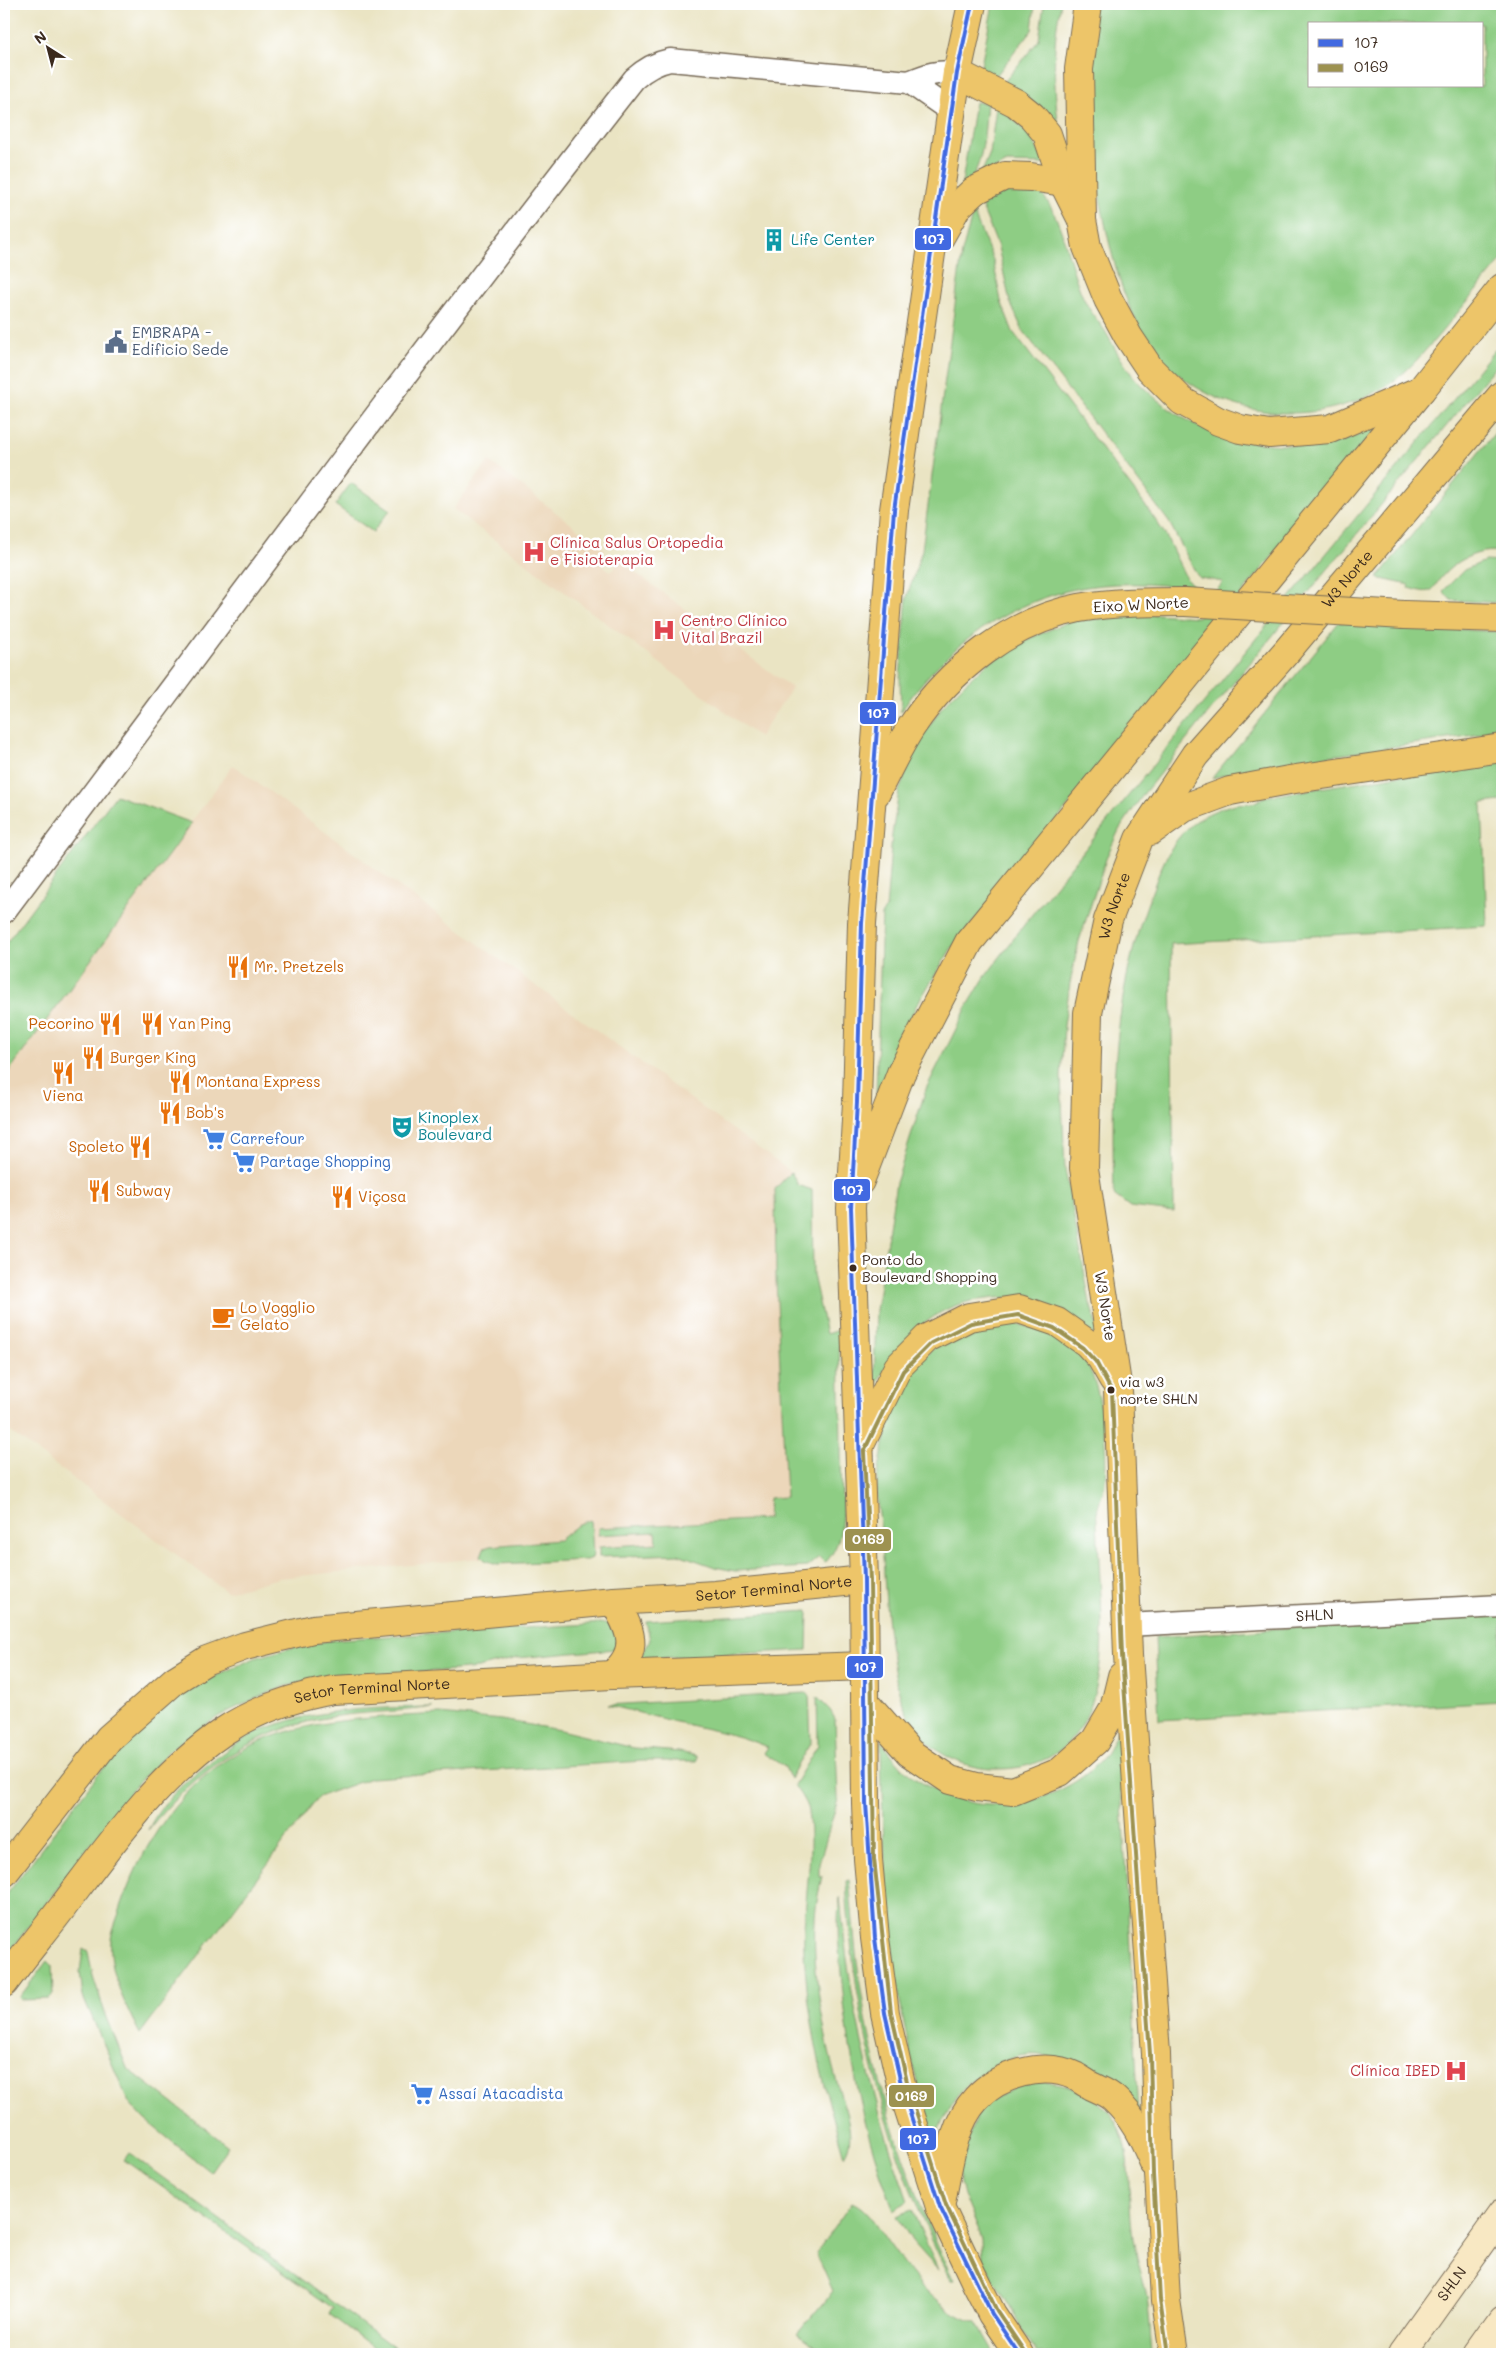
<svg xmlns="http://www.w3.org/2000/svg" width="1506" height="2358" font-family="Mali,sans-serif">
<rect width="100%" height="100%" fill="#fff"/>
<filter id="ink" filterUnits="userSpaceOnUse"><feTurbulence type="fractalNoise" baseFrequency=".02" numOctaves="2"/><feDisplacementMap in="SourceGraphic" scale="10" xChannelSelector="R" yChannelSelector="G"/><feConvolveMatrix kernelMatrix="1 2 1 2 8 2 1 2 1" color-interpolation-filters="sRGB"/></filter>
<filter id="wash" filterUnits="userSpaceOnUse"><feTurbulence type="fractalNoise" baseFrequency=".0096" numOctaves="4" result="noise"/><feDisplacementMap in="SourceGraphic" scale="20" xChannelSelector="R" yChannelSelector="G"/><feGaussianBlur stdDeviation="1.12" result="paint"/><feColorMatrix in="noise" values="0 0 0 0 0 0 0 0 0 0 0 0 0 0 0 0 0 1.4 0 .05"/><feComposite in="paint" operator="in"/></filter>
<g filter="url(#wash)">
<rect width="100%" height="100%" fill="#eae4c3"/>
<path fill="#ecd7ba" d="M 489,461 L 605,550 L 598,561 L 611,572 L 620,561 L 792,688 L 759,737 L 453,509 Z
M 233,765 L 791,1172 L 794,1198 L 802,1541 L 593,1550 L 492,1557 L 279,1578 L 227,1592 L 4,1427 L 4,1078 Z"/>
<path fill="#8ecd84" stroke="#647c51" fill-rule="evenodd" d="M 993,4 L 1035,4 L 1032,30 L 991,82 L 979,76 Z
M 1044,4 L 1061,4 C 1050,50 1055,100 1061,146 L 1000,87 L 1039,40 Z
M 1093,4 L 1502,4 L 1502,260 C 1481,285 1460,310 1439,335 C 1423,353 1408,372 1388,385 C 1308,436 1192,417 1142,332 C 1118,290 1108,240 1099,193 C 1097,180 1093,167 1092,154 C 1088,106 1093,52 1093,4 ZM 1310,24 L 1482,24 L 1482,86 L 1310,86 Z
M 975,102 L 987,103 C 984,131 985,172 961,189 Z
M 996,107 C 1019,121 1035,138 1044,164 L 1007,163 L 980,177 L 990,153 Z
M 1035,187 C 1065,213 1067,268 1086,303 C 1091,313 1099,322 1105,331 C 1116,350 1127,372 1143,387 C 1185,427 1226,442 1283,445 C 1306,446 1332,447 1353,437 C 1367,431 1381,418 1393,409 L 951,949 L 916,1006 L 876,1094 L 882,913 L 886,909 L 892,835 L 899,791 L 916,748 L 926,731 L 942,707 L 962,686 L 989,662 L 1028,639 L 1070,621 L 1156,614 L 1198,617 L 1223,582 L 1200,578 L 1197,575 L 1169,522 L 1022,329 L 1010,302 L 998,247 L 980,202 L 993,191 Z
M 973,212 L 993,260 L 1001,301 L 1013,332 L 1147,508 L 1165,534 L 1186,578 L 1195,588 C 1164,585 1133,582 1103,585 C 1021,592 944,644 901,712 L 900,678 L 907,597 L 922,550 L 962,252 Z
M 1502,341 L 1502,359 L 1197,727 L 1145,792 L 1119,830 L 1107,856 L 1079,941 L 1070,983 L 1064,1026 L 1061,1077 L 1065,1169 L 1090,1303 L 1100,1338 C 1078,1327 1048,1308 1025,1300 C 1013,1297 999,1297 987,1299 C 930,1303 902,1342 874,1387 L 876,1310 L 896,1183 L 926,1089 L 967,1007 L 985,977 L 1030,917 L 1240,658 Z
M 1502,424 L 1502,552 C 1478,548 1454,561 1439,580 C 1436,584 1434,590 1429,591 C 1423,593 1415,589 1409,588 L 1409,585 L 1377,578 Z
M 351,483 L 390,510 L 373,532 L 335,505 Z
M 1485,561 L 1502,562 L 1502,603 L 1451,600 L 1443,591 L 1464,570 Z
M 1339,622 L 1502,632 L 1502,731 L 1262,766 L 1212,778 Z
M 1502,759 L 1502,801 L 1482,803 L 1487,926 L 1171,944 L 1174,1212 L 1130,1207 L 1114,1195 C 1111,1087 1113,990 1153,889 C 1161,867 1171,842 1189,827 C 1202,815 1219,808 1236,804 C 1251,802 1248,807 1264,797 Z
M 116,795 L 192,823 L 4,1078 L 4,946 Z
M 791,1172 L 798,1185 L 812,1190 L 813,1275 L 826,1334 L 839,1330 L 842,1512 C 841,1532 839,1548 825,1563 L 819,1557 L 807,1567 L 735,1571 L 715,1567 L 678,1554 L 599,1557 L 599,1547 L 657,1543 L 656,1532 L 598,1535 L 598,1528 L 768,1519 L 769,1498 L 786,1497 L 776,1280 L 775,1189 Z
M 1008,1322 C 1037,1328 1068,1336 1086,1363 C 1102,1386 1108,1451 1105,1480 C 1105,1491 1098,1502 1097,1513 C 1096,1522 1098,1532 1098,1541 C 1099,1570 1102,1599 1102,1627 C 1102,1702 1081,1771 993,1769 C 959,1768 925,1749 909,1718 C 887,1675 886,1593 882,1544 C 881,1523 876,1501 877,1481 C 879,1464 896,1388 906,1376 C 911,1369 944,1337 952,1333 C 962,1328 994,1325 1008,1322 Z
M 591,1520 L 593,1554 L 592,1558 L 587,1560 L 497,1564 L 485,1560 L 481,1556 L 484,1548 L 490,1546 L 559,1540 L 579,1524 Z
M 808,1611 L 807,1650 L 640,1659 L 650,1640 L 646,1621 Z
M 1502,1613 L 1502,1701 L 1159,1720 L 1155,1637 Z
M 607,1623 L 615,1624 L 622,1631 L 616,1649 L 517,1658 L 478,1668 L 456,1670 L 324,1678 L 286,1686 L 254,1699 L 219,1716 L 172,1748 L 133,1788 L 4,1959 L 4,1898 L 115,1752 L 143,1724 L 174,1699 L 206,1680 L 255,1658 L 302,1645 L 341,1639 Z
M 805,1693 L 809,1694 L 811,1742 L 790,1778 L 785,1767 L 763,1753 L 767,1747 C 741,1736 721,1732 694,1726 C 665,1720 637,1712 608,1705 Z
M 817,1697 L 830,1710 L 835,1719 L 838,1799 L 819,1864 L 819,1876 L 822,1876 C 819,1891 815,1907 815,1922 C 812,1970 824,2037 837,2083 C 843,2105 858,2136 844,2156 C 824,2090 808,2022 804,1952 C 802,1906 815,1858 808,1812 C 807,1803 799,1793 794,1785 L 818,1745 Z
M 433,1707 C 396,1713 357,1711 320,1719 C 250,1733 192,1774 148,1830 C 161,1803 182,1784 206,1766 C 219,1756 232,1745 247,1737 C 304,1708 371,1708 433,1707 Z
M 440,1714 L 501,1720 L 560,1730 L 634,1748 L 679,1752 L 697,1756 L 697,1761 L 643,1761 L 371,1778 L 318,1797 L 140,2034 C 126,2007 108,1971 111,1940 C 112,1929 119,1915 122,1904 C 146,1834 191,1771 261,1741 C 318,1717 380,1718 440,1714 Z
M 1118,1730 L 1139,2115 C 1130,2103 1122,2088 1109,2079 C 1092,2067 1047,2052 1026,2055 C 1006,2057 983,2071 968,2084 C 953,2098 943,2121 934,2139 C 890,2007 883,1879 881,1741 C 890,1753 902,1769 914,1778 C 936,1792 965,1805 992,1805 C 1030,1806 1076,1789 1101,1760 C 1109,1752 1113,1740 1118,1730 Z
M 849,1880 C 853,1917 855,1954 861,1990 C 877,2091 909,2188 954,2280 L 951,2280 C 888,2156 853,2020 846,1881 Z
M 840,1897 C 849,2002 872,2102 908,2201 L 894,2210 C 864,2137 848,2052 841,1973 C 839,1948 836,1922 840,1897 Z
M 83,1949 L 88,1952 L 93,1976 L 104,2010 L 127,2068 L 228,2146 L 210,2172 L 144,2119 L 128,2101 L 83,1996 L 80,1972 Z
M 47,1961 L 52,1966 L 53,1995 L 49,1999 L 21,2000 L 19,1998 Z
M 1023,2082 C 1036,2083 1053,2081 1065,2085 C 1140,2109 1125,2169 1132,2230 C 1134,2253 1143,2275 1147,2297 C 1150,2316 1150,2335 1152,2354 L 1037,2354 L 983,2261 L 982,2239 L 964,2195 L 957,2165 L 980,2108 Z
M 129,2153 L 403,2354 L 382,2354 L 329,2314 L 333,2308 L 124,2160 Z
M 852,2202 C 868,2209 875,2224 885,2238 C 909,2272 936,2311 977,2323 L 995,2354 L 828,2354 L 797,2334 L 833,2291 L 816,2253 Z
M 912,2210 L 938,2270 L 912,2241 L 897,2216 Z"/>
</g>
<g filter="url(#ink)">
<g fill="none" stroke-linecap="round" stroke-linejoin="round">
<defs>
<g id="street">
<path d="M 909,82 C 926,75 939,70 957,73"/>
<path d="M 4,912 C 213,634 419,353 634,79 C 645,69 655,63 670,60 L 909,82 L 952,112"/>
<path id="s1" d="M 1126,1625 L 1502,1606"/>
</g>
<g id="secondary">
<path id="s2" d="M 1402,2354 L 1502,2214"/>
<path d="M 1477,2354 L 1502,2319"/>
</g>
<g id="primary">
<path d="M 972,4 L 957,73 L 894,510 L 862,923 L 857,1102 L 851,1208 L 864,1580 L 866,1803 L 868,1859 L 875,1938 L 885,2013 L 902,2088 L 940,2207 L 976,2283 L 992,2314 L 1019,2354"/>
<path d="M 957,73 L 1016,103 L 1032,116 L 1047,134 L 1063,182 L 1082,220"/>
<path d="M 940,237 L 957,207 L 974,191 L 1005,176 L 1031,177 L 1063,182"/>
<path d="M 1404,615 L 1502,618"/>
<path d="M 876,793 C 887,771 898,747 912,726 C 950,669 1011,621 1079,608 C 1114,602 1150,602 1185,602"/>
<path d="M 1151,831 L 1184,808 L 1230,791 L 1289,780 L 1502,748"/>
<path d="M 860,1181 L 901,1073 L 969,942 L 1421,390"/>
<path d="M 859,1447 L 898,1367 L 927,1338 L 969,1317 L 1019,1309 L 1057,1322 L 1087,1343 L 1101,1358 L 1113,1379"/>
<path d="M 612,1675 C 642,1650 630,1629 614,1601"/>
<path d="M 865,1702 L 910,1753 L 950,1780 L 977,1787 L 1013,1791 L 1060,1772 L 1095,1741 L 1114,1709 L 1122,1676"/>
<path id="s3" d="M 4,1873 L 109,1738 L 175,1680 L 207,1660 L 245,1646 L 313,1629 L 614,1601 L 715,1595 L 864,1580"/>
<path id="s4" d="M 4,1983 C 23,1957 43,1933 62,1908 C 109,1846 159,1775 224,1731 C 257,1709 295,1697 333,1690 L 612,1675 L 865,1666"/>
<path d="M 940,2207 C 948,2172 951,2126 976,2099 C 998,2074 1044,2061 1075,2076 C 1080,2079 1086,2083 1091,2086 C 1099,2090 1108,2093 1114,2099 C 1134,2117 1144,2140 1154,2163"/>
<path id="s5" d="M 1174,2354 L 1166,2300 L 1159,2174 L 1156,2054 L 1128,1655 L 1118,1390 L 1084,1168 L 1088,1013 L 1108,920 L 1139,839 L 1195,755 L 1287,651 L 1502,395"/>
</g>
<path id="highway" d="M 1088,4 L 1079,69 L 1082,220 L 1087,247 L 1108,299 L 1128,336 L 1150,369 L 1182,401 L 1218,421 L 1240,429 L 1269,434 L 1330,429 L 1421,390 L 1502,288"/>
</defs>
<use href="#street" stroke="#786b58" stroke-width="25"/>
<use href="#secondary" stroke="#786b58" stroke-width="30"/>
<use href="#primary" stroke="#786b58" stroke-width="30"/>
<use href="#highway" stroke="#786b58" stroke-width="30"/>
<use href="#street" stroke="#fff" stroke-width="22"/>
<use href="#secondary" stroke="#f8e8c3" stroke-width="28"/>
<use href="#primary" stroke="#edc569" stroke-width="28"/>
<use href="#highway" stroke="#edc569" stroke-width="28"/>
<defs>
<path id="primary-bridge" d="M 1185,602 L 1404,615"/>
</defs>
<use href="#primary-bridge" stroke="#786b58" stroke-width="30" stroke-linecap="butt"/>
<use href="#primary-bridge" stroke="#edc569" stroke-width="28"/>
<defs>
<path id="bus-1" d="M 972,4 L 957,73 L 894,510 L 862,923 L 857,1102 L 851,1208 L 864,1580 L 866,1803 L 875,1938 L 885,2013 L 902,2088 L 940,2207 L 992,2314 L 1019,2354"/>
<path id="bus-2" d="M 1024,2351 L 997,2311 L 946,2205 L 908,2086 L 891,2012 L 874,1859 L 870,1580 L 864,1451 L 903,1371 L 931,1343 L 971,1323 L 1018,1315 L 1054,1328 L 1083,1348 L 1096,1362 L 1112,1392 L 1122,1655 L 1150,2054 L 1153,2174 L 1160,2300 L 1168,2354"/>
</defs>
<use href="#bus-1" stroke="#fff" stroke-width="8"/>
<use href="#bus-2" stroke="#fff" stroke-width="8"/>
<use href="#bus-1" stroke="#4169e1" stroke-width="4"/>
<use href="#bus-2" stroke="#9d9250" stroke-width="4"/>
</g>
</g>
<defs>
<symbol id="building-bare" viewBox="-9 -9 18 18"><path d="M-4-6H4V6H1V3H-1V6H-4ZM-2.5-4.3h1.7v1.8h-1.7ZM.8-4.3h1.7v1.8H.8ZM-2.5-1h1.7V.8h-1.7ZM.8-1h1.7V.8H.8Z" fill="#0f9aa8" stroke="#fff" stroke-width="2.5" paint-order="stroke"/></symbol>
<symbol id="civic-bare" viewBox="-9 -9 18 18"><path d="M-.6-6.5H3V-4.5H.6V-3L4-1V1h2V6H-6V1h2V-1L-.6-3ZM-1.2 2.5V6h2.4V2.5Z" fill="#5c6f8a" stroke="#fff" stroke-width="2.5" paint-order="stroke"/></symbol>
<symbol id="hospital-bare" viewBox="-9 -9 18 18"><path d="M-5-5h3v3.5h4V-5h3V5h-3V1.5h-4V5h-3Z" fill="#e0444e" stroke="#fff" stroke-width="2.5" paint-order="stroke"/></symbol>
<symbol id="restaurant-bare" viewBox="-9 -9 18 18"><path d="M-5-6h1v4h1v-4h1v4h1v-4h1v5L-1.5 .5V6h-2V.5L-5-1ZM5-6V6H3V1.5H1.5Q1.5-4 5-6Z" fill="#e8710a" stroke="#fff" stroke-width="2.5" paint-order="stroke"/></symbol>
<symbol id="theatre-bare" viewBox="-9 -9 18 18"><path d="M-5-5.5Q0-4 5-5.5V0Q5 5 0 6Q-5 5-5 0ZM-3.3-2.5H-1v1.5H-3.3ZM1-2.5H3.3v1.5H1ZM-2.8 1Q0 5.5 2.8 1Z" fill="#0f9aa8" stroke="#fff" stroke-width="2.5" paint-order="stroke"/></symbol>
<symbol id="supermarket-bare" viewBox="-9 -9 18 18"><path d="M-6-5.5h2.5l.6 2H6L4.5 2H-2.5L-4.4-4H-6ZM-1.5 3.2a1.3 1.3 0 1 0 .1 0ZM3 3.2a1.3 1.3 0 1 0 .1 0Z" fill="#3f7fe0" stroke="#fff" stroke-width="2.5" paint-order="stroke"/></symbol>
<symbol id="cafe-bare" viewBox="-9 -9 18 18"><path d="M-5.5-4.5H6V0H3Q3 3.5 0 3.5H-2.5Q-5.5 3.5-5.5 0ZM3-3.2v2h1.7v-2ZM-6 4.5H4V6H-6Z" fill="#e8710a" stroke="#fff" stroke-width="2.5" paint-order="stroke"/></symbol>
</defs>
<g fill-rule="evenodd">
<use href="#building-bare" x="758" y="224" width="32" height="32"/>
<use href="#civic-bare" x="100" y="326" width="32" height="32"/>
<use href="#hospital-bare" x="518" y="536" width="32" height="32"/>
<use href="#hospital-bare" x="648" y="614" width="32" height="32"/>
<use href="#restaurant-bare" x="222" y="951" width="32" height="32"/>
<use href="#restaurant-bare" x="94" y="1008" width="32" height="32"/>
<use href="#restaurant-bare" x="136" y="1008" width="32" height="32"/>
<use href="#restaurant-bare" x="77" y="1042" width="32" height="32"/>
<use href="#restaurant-bare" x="47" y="1057" width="32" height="32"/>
<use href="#restaurant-bare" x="164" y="1066" width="32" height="32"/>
<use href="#restaurant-bare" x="154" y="1097" width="32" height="32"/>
<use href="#theatre-bare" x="386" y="1111" width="32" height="32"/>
<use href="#supermarket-bare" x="198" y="1123" width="32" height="32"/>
<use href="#restaurant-bare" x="124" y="1131" width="32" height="32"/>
<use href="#supermarket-bare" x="228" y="1146" width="32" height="32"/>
<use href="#restaurant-bare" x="83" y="1175" width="32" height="32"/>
<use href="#restaurant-bare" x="326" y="1181" width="32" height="32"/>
<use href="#cafe-bare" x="207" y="1301" width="32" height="32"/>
<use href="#hospital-bare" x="1440" y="2055" width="32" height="32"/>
<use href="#supermarket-bare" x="406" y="2078" width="32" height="32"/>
</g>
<g fill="#3b2a1e" stroke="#fff" stroke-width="2">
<circle cx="853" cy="1268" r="4.5"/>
<circle cx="1111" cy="1390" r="4.5"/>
</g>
<g text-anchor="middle" stroke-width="5" stroke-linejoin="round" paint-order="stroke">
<g font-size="14" fill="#3b2a1e" stroke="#fff" text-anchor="start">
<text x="862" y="1265">Ponto do<tspan x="862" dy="17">Boulevard Shopping</tspan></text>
<text x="1120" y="1387">via w3<tspan x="1120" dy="17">norte SHLN</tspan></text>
</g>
<g font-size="15" fill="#0d838f" stroke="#fff" text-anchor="start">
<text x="791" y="245">Life Center</text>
<text x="418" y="1123">Kinoplex<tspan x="418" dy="17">Boulevard</tspan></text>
</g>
<g font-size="15" fill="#4e5e75" stroke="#fff" text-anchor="start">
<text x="132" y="338">EMBRAPA -<tspan x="132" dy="17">Edificio Sede</tspan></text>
</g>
<g font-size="15" fill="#be3a42" stroke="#fff" text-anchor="start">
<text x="550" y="548">Clínica Salus Ortopedia<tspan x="550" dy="17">e Fisioterapia</tspan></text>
<text x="681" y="626">Centro Clínico<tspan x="681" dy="17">Vital Brazil</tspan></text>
<text x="1440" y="2076" text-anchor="end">Clínica IBED</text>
</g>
<g font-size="15" fill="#3b2a1e" stroke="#fff">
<text dy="5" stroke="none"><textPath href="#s5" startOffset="1861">W3 Norte</textPath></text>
<text transform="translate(1141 605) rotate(-3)" y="5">Eixo W Norte</text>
<text dy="5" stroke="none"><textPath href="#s5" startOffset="1456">W3 Norte</textPath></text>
<text transform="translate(1105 1306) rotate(81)" y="5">W3 Norte</text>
<text dy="5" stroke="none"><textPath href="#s3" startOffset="870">Setor Terminal Norte</textPath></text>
<text dy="5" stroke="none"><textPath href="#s1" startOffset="189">SHLN</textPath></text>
<text dy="5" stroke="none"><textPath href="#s4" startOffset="492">Setor Terminal Norte</textPath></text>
<text dy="5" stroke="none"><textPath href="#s2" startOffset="86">SHLN</textPath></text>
</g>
<g font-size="15" fill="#c56008" stroke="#fff" text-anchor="start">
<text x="254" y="972">Mr. Pretzels</text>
<text x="94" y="1029" text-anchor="end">Pecorino</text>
<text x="168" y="1029">Yan Ping</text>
<text x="110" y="1063">Burger King</text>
<text x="196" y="1087">Montana Express</text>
<text x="63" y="1101" text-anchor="middle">Viena</text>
<text x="186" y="1118">Bob's</text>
<text x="124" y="1152" text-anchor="end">Spoleto</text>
<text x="116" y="1196">Subway</text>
<text x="358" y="1202">Viçosa</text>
<text x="240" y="1313">Lo Vogglio<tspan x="240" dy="17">Gelato</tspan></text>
</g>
<g font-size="15" fill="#366cbe" stroke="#fff" text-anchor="start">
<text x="230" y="1144">Carrefour</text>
<text x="260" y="1167">Partage Shopping</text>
<text x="438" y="2099">Assaí Atacadista</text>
</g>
</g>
<g stroke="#fff" stroke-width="2">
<rect x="914" y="227" width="38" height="24" rx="5" fill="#4169e1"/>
<rect x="859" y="701" width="38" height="24" rx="5" fill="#4169e1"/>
<rect x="833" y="1178" width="38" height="24" rx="5" fill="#4169e1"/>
<rect x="844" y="1528" width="48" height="24" rx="5" fill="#9d9250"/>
<rect x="846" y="1655" width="38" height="24" rx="5" fill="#4169e1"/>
<rect x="888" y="2084" width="47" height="24" rx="5" fill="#9d9250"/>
<rect x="899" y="2127" width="38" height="24" rx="5" fill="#4169e1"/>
</g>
<g font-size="14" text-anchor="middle" font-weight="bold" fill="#fff">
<text x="933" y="244">107</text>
<text x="878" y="718">107</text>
<text x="852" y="1195">107</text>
<text x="868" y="1544">0169</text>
<text x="865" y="1672">107</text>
<text x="911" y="2101">0169</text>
<text x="918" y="2144">107</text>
</g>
<rect width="1506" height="2358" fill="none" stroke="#fff" stroke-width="20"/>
<rect x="1308" y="22" width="175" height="65" fill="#ffffff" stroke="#b1aaa5"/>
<rect x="1318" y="39" width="25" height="8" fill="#4169e1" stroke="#b1aaa5"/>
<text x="1354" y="48" font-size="15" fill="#3b2a1e">107</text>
<rect x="1318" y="64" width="25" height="8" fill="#9d9250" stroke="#b1aaa5"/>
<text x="1354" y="72" font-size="15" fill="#3b2a1e">0169</text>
<g transform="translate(48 48) rotate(324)" stroke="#ffffff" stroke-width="4" paint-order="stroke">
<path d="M0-4L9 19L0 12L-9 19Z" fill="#3b2a1e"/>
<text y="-8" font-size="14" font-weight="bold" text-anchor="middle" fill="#3b2a1e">N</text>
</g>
</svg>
